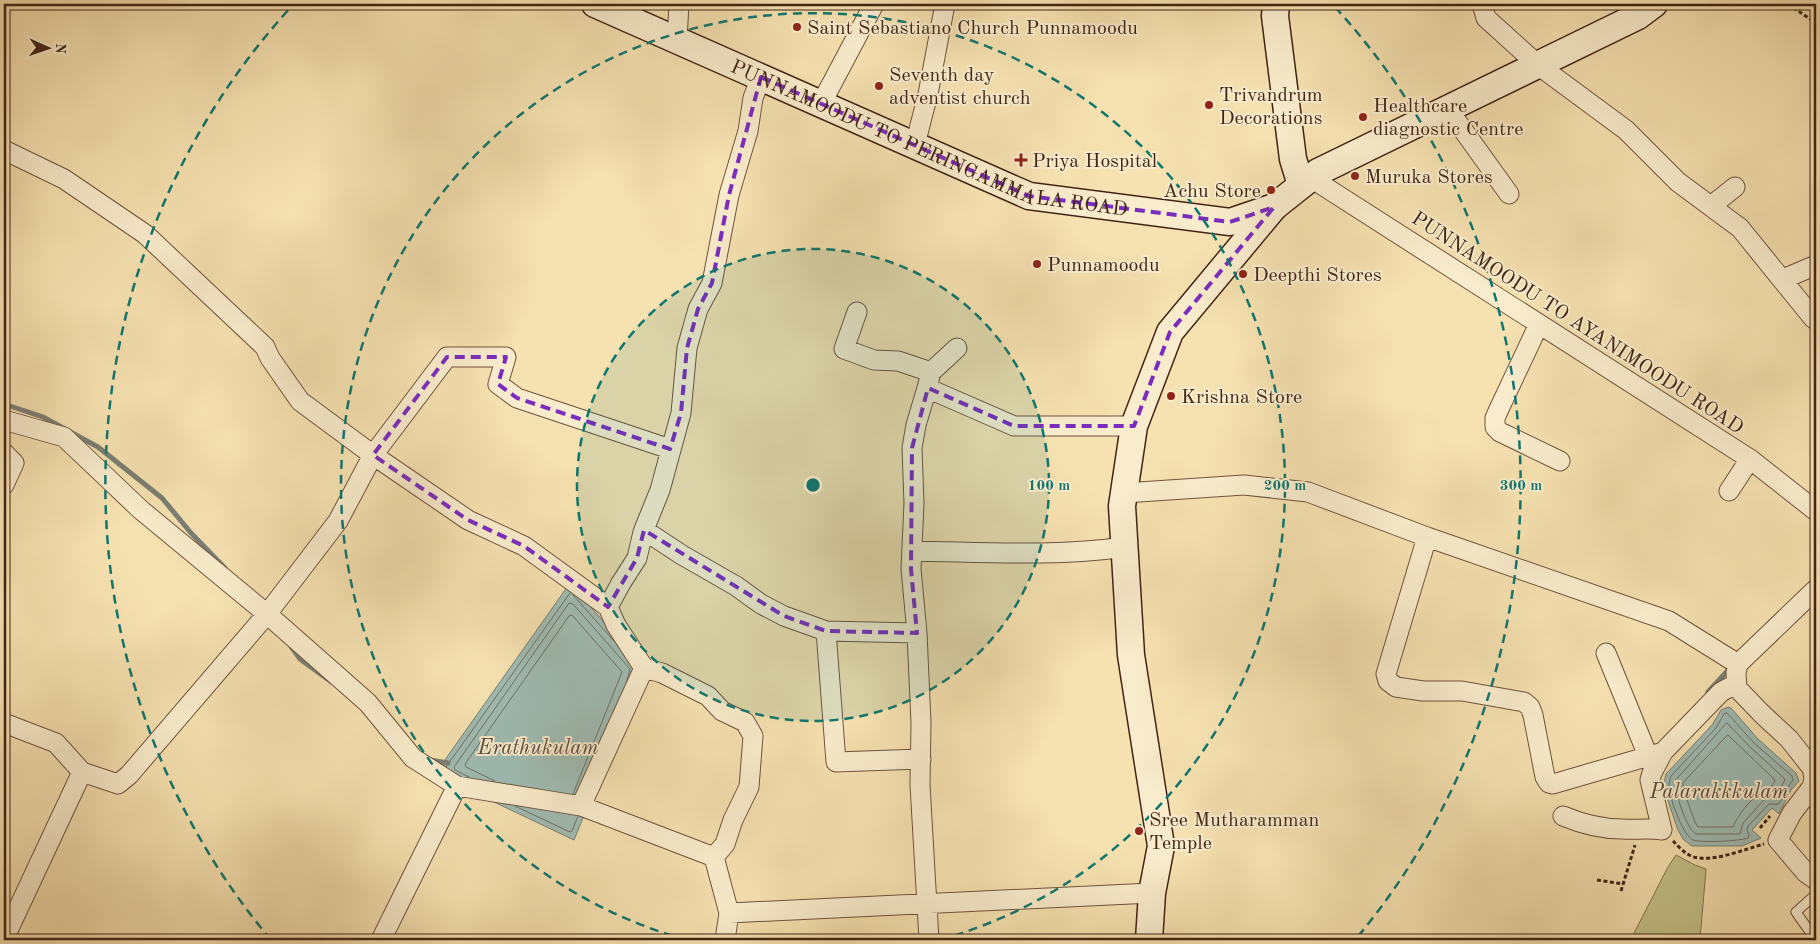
<svg xmlns="http://www.w3.org/2000/svg" width="1820" height="944" font-family="'Old Standard TT',serif">
<rect width="100%" height="100%" fill="#f6e1b0"/>
<filter id="stains"><feTurbulence type="fractalNoise" baseFrequency=".004" numOctaves="4"/><feColorMatrix values="0 0 0 0 .2 0 0 0 0 .09 0 0 0 0 .02 0 0 0 .5 -.17"/></filter>
<radialGradient id="worn" r=".72"><stop offset=".6" stop-color="#630" stop-opacity="0"/><stop offset="1" stop-color="#630" stop-opacity=".3"/></radialGradient>
<path fill="#c3c187" stroke="#82724e" d="M 1676,855 L 1695,865 L 1706,869 L 1700,940 L 1643,940 L 1632,937 L 1668,867 Z"/>
<path fill="#9fbcb4" stroke="#7a7f74" d="M 570,583 L 644,668 L 574,840 L 435,774 Z
M 1728,707 L 1731,708 L 1758,739 L 1796,773 L 1799,781 L 1791,790 L 1779,814 L 1772,808 L 1752,830 L 1761,838 L 1742,846 L 1692,846 L 1683,839 L 1678,830 L 1665,792 L 1664,783 L 1666,774 L 1712,725 L 1721,710 Z"/>
<g fill="none" stroke-linecap="round" stroke-linejoin="round">
<path stroke="#707064" stroke-width="1" d="M 573,595 L 614,641
M 1727,713 L 1754,743 L 1792,776 L 1793,780 L 1787,788 L 1779,804 L 1769,804 L 1748,826 L 1747,830 L 1749,835 L 1748,838 C 1741,841 1701,843 1693,840 C 1683,836 1668,795 1669,784 C 1669,782 1671,777 1671,776 L 1716,728 L 1724,714 Z
M 1727,723 L 1750,747 L 1784,778 L 1785,780 L 1776,796 L 1767,798 L 1763,801 L 1743,823 L 1740,834 L 1696,834 C 1686,828 1674,791 1676,780 Z
M 1728,735 L 1774,779 L 1775,781 C 1770,791 1768,787 1760,793 C 1749,801 1738,815 1733,827 L 1698,827 L 1695,822 L 1683,789 L 1683,783 Z
M 446,767 L 570,593
M 469,777 L 455,770 L 454,767 L 569,603 L 573,604 L 630,669 L 627,680
M 495,781 L 466,767 L 465,764 L 569,616 L 572,615 L 622,672 L 573,794
M 515,806 L 570,832 L 572,831 L 578,816"/>
<path stroke="#7a7f74" stroke-width="5" d="M 4,404 L 43,417 L 98,447 L 162,498 L 191,533 L 225,568
M 290,645 L 300,659 L 330,681
M 1708,692 L 1731,667
M 430,760 L 448,763"/>
<defs>
<path id="lane" d="M 1810,932 L 1796,912 L 1816,894"/>
<path id="street" d="M 1482,4 L 1486,18 L 1538,65 L 1626,130 L 1678,182 L 1740,228 L 1813,318 L 1816,320
M 677,40 L 679,4
M 821,104 L 874,4
M 1448,109 L 1509,194
M 915,145 L 928,94 L 945,4
M 4,150 L 64,179 L 145,234 L 265,347 L 270,358 L 300,401 L 373,455 L 468,520 L 524,546 L 608,607
M 1311,178 L 1750,459 L 1816,511
M 1711,206 L 1735,187
M 1783,279 L 1814,266
M 857,312 L 844,349 L 874,360 L 898,361 L 931,372 L 927,388 L 916,425 L 912,448 L 914,503 L 911,569 L 917,633
M 1539,324 L 1499,409 L 1495,418 L 1495,427 L 1500,432 L 1560,461
M 931,372 L 957,348
M 927,388 L 1014,426 L 1134,426
M 4,420 L 64,437 L 141,510 L 267,614 L 368,703 L 413,758 L 457,786 L 381,940
M 4,453 L 14,463 L 4,485
M 1729,491 L 1750,459
M 1124,493 L 1244,485 L 1308,492 L 1427,537 L 1669,621 L 1738,664
M 644,530 L 682,555 L 736,586 L 761,604 L 784,616 L 826,631 L 917,633 L 921,723 L 920,785 L 929,940
M 1427,537 L 1386,674 L 1388,681 L 1396,687 L 1423,691 L 1462,691 L 1524,702 L 1530,707 L 1533,715 L 1545,777 L 1549,783 L 1553,784 L 1663,752
M 912,551 C 984,552 1054,557 1125,547
M 1816,589 L 1738,664 L 1736,673 L 1737,688 L 1762,714 L 1789,739 L 1812,768 L 1814,778 L 1812,787 L 1792,813 L 1778,840 L 1806,873 L 1816,880
M 826,631 L 836,762 L 921,759
M 1606,653 L 1648,756
M 4,723 L 56,743 L 82,772 L 118,784 L 129,775 L 267,614 L 338,521 L 373,455 L 447,357 L 506,357 L 498,384 L 517,398 L 670,449
M 457,786 L 581,806 L 714,857 L 729,913 L 725,940
M 581,806 L 644,668
M 1563,816 C 1582,824 1601,829 1622,829 C 1636,830 1648,828 1662,830 L 1650,780 L 1652,773 L 1663,752 L 1721,692 L 1730,687 L 1737,688
M 714,857 L 725,844 L 733,820 L 749,787 L 753,736 L 745,722 L 722,711 L 708,696 L 662,673 L 644,668 L 616,625 L 608,607 L 621,583 L 637,558 L 643,532 L 660,490 L 681,413 L 687,348 L 698,309 L 712,283 L 729,195 L 748,131 L 753,98 L 761,77
M 729,913 L 1152,893
M 4,939 L 82,772"/>
<g id="secondary">
<path id="s1" d="M 595,4 L 1029,196 L 1230,222 L 1274,207"/>
<path d="M 1276,4 L 1275,16 L 1293,159 L 1301,185"/>
<path d="M 1149,940 L 1152,893 L 1161,846 L 1131,655 L 1122,506 L 1134,426 L 1170,332 L 1274,207 L 1318,172 L 1638,16 L 1654,4"/>
</g>
</defs>
<use href="#lane" stroke="#6f533c" stroke-width="11"/>
<use href="#street" stroke="#6f533c" stroke-width="21"/>
<use href="#secondary" stroke="#422415" stroke-width="29"/>
<path stroke="#422415" stroke-width="3" stroke-dasharray="4 2.5" stroke-linecap="butt" d="M 1788,4 L 1816,23
M 1760,828 L 1770,816
M 1673,841 C 1678,846 1684,853 1691,856 C 1710,864 1745,849 1764,844
M 1597,880 L 1623,884
M 1621,891 L 1635,845"/>
<use href="#lane" stroke="#f9eccc" stroke-width="9"/>
<use href="#street" stroke="#f9eccc" stroke-width="19"/>
<use href="#secondary" stroke="#f9eccc" stroke-width="26"/>
</g>
<path fill="none" stroke="#7b2cbf" stroke-width="4" stroke-dasharray="10 6" stroke-linejoin="round" d="M 761,77 L 1029,196 L 1230,222 L 1274,207 L 1170,332 L 1134,426 L 1014,426 L 928,388 L 912,448 L 911,569 L 917,633 L 826,631 L 784,616 L 644,530 L 637,558 L 608,607 L 524,546 L 468,520 L 373,455 L 447,357 L 506,357 L 498,384 L 517,398 L 670,449 L 681,413 L 687,348 L 698,309 L 712,283 L 729,195 Z"/>
<circle cx="813" cy="485" r="236" fill="#0f766e" fill-opacity=".12"/>
<g fill="none" stroke="#0f766e" stroke-width="2.5" stroke-dasharray="9 6">
<circle cx="813" cy="485" r="236"/>
<path d="M687 940A472 472 0 1 1 939 940"/>
<path d="M271 940A708 708 0 0 1 291 7M1335 7A708 708 0 0 1 1355 940"/>
</g>
<g fill="#8f2418" stroke="#f9eccc" stroke-width="2">
<circle cx="797" cy="27" r="5"/>
<circle cx="879" cy="86" r="5"/>
<circle cx="1209" cy="105" r="5"/>
<circle cx="1363" cy="117" r="5"/>
<path d="M1018.5 152.5h5v5h5v5h-5v5h-5v-5h-5v-5h5z"/>
<circle cx="1355" cy="176" r="5"/>
<circle cx="1271" cy="190" r="5"/>
<circle cx="1037" cy="264" r="5"/>
<circle cx="1243" cy="274" r="5"/>
<circle cx="1171" cy="396" r="5"/>
<circle cx="1139" cy="831" r="5"/>
</g>
<g text-anchor="middle" stroke-width="4" stroke-linejoin="round" paint-order="stroke">
<g font-size="20" fill="#422415" stroke="#f9eccc" text-anchor="start">
<text x="807" y="34">Saint Sebastiano Church Punnamoodu</text>
<text x="889" y="81">Seventh day<tspan x="889" dy="23">adventist church</tspan></text>
<text x="1219" y="101">Trivandrum<tspan x="1219" dy="23">Decorations</tspan></text>
<text x="1373" y="112">Healthcare<tspan x="1373" dy="23">diagnostic Centre</tspan></text>
<text x="1032" y="167">Priya Hospital</text>
<text x="1365" y="183">Muruka Stores</text>
<text x="1261" y="197" text-anchor="end">Achu Store</text>
<text x="1047" y="271">Punnamoodu</text>
<text x="1253" y="281">Deepthi Stores</text>
<text x="1181" y="403">Krishna Store</text>
<text x="1149" y="826">Sree Mutharamman<tspan x="1149" dy="23">Temple</tspan></text>
</g>
<g font-size="20" fill="#422415" stroke="#f9eccc">
<text dy="7" stroke="none"><textPath href="#s1" startOffset="362">PUNNAMOODU TO PERINGAMMALA ROAD</textPath></text>
<text transform="translate(1578 322) rotate(33)" y="7">PUNNAMOODU TO AYANIMOODU ROAD</text>
</g>
<g font-size="21" font-style="italic" fill="#594a3d" stroke="#f9eccc">
<text x="538" y="754">Erathukulam</text>
<text x="1719" y="798">Palarakkkulam</text>
</g>
</g>
<circle cx="813" cy="485" r="8" fill="#0f766e" stroke="#f9eccc" stroke-width="2.5"/>
<g font-size="15" text-anchor="middle" font-weight="bold" fill="#0f766e" stroke="#f9eccc" stroke-width="4" stroke-linejoin="round" paint-order="stroke">
<text x="1049" y="490">100 m</text>
<text x="1285" y="490">200 m</text>
<text x="1521" y="490">300 m</text>
</g>
<rect width="1820" height="944" fill="none" stroke="#f6e1b0" stroke-width="20"/>
<rect x="5" y="5" width="1810" height="934" fill="none" stroke="#422415" stroke-width="2.5"/>
<rect x="10" y="10" width="1800" height="924" fill="none" stroke="#422415"/>
<g transform="translate(48 48) rotate(92)" stroke="#f9eccc" stroke-width="4" paint-order="stroke">
<path d="M0-4L9 19L0 12L-9 19Z" fill="#422415"/>
<text y="-8" font-size="14" font-weight="bold" text-anchor="middle" fill="#422415">N</text>
</g>
<rect width="100%" height="100%" filter="url(#stains)"/>
<rect width="100%" height="100%" fill="url(#worn)"/>
</svg>
